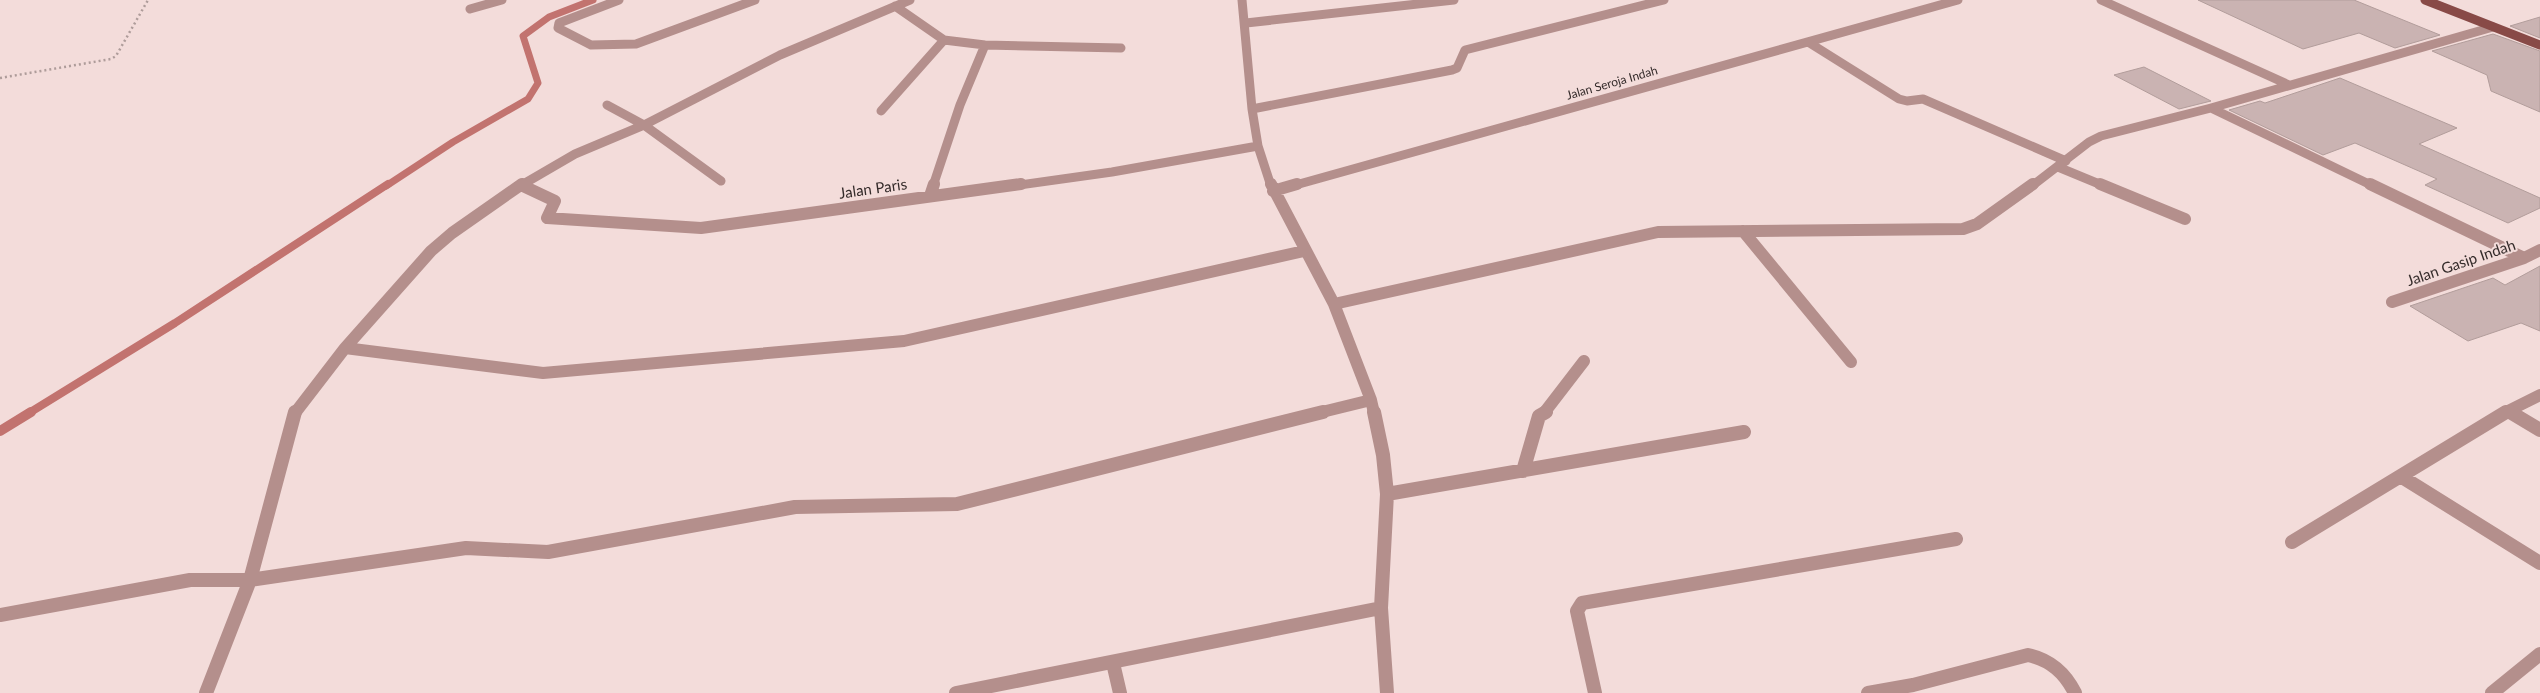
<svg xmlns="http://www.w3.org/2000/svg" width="2540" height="693" font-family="Lato,sans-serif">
<rect width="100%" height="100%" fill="#f3dcda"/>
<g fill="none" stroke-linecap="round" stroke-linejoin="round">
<path stroke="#c2736f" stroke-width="7" d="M 386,186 L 453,142 L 528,99 L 538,83 L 523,36 L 549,17 L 593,0"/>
<path stroke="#c2736f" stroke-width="8" d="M 29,413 L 175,323 L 388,184"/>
<path stroke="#c2736f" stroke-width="10" d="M 0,431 L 31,412"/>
</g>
<path fill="#cab3b2" stroke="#b29d9b" d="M 2198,0 L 2354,0 L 2440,35 L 2395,48 L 2359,33 L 2303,49 Z
M 2540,17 L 2540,38 L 2510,26 Z
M 2493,34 L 2540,51 L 2540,112 L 2491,91 L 2487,75 L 2432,51 Z
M 2144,67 L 2211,101 L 2179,109 L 2114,75 Z
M 2340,78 L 2457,128 L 2419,144 L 2540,198 L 2540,208 L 2508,223 L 2425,185 L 2437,179 L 2355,143 L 2323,155 L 2229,110 L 2260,101 L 2265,103 Z
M 2540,266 L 2540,331 L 2521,323 L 2468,341 L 2410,306 L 2493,278 L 2505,285 Z"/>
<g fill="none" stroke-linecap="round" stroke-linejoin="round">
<path stroke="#ae9c9a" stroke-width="2.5" stroke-dasharray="2 3" stroke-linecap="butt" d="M 0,78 L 111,59 L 116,56 L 148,0"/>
<path stroke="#b48f8c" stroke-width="9" d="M 619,0 L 559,23 L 558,28 L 591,45 L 636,44 L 755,0
M 1242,0 L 1252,109 L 1258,146 L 1271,186
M 2101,0 L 2289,85
M 895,6 L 944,40 L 985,45 L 1121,48
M 470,9 L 502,0
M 1246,23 L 1454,0
M 1808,42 L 1899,99 L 1907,101 L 1923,99 L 2066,161
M 607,105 L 644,125 L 721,181
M 2211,108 L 2373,186
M 1252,109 L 1452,70 L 1457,68 L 1465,50 L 1664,0
M 881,111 L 944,40
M 2058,167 L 2104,186
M 520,186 L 575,154 L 644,125 L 780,55 L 910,0
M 933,186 L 960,105 L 985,45
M 1012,186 L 1112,172 L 1258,146
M 1292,186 L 1958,0
M 2032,186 L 2089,142 L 2101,136 L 2211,108 L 2493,27"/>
<path stroke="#b48f8c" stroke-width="12" d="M 1271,184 L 1334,304 L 1371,400 L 1374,413
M 2100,184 L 2185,219
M 2370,184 L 2524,258
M 521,185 L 555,201 L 547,218 L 701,228 L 1021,184
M 1273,191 L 1297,184
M 930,196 L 934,184
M 1743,231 L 1851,362
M 2392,302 L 2524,258 L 2540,250
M 1334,304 L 1658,232 L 1963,229 L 1977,224 L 2033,184
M 345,348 L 543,373 L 904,341 L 1304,251
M 2508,411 L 2512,413
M 295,413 L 345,348 L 431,251 L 452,233 L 522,184
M 1318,413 L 1371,400
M 1544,413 L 1584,361
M 2504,413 L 2540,395"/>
<path stroke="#b48f8c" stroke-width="14" d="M 1374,412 L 1383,455 L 1387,494 L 1381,608 L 1387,693
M 2510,412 L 2540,430
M 1523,471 L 1539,416 L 1546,412
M 2402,477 L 2540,563
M 1387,494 L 1744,432
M 2292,542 L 2506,412
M 0,615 L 190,580 L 250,580 L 466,548 L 548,552 L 795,507 L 957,504 L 1323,412
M 1113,663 L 1120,693
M 206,693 L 250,580 L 295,412
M 956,693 L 1381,608
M 1595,693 L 1577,611 L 1582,603 L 1956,539
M 1868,693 L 1913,685 L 2028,655 C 2051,660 2065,673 2075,693
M 2492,693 L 2540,654"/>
<path stroke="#884a47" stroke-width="9" d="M 2425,0 L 2540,45"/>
</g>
<g text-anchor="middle" stroke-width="4" stroke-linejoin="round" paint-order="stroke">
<g font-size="12" fill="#342b2a" stroke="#f3dcda">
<text transform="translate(1612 83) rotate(-16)" y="4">Jalan Seroja Indah</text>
</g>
<g font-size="15" fill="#342b2a" stroke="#f3dcda">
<text transform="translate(873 189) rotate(-8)" y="5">Jalan Paris</text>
<text transform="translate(2461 263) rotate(-19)" y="5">Jalan Gasip Indah</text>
</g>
</g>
</svg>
